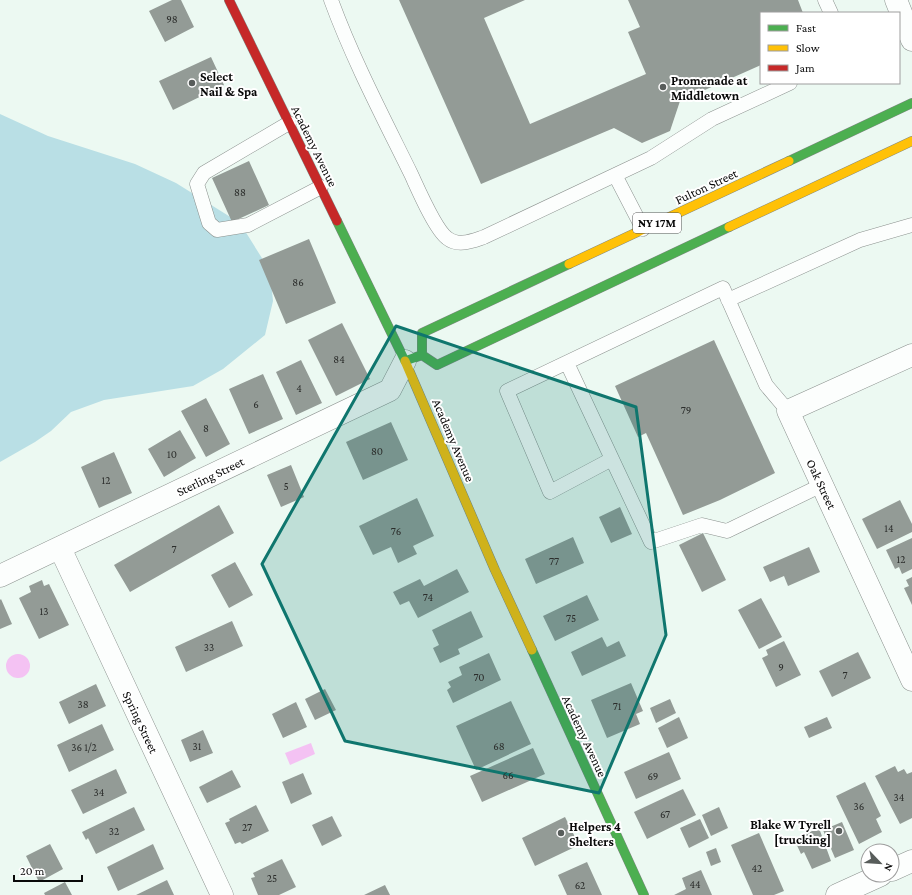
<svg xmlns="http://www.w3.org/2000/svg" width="912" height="895" font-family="'Crimson Pro',serif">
<rect width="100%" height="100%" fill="#ecf9f2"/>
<path fill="#b9dfe5" d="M 0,114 L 48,136 L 135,164 L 176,183 L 240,223 L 270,271 L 273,301 L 265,335 L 223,369 L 193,386 L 104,400 L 71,412 L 51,431 L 35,442 L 0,462 Z"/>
<path fill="#f4c2f3" d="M6 666a12 12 0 1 1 24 0a12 12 0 1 1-24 0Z
M 311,743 L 315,754 L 290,765 L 285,753 Z"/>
<path fill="#939b96" d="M 172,0 L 181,0 L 194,27 L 165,42 L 149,11 Z
M 399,0 L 525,0 L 484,18 L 530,124 L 646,74 L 628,32 L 640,27 L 628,0 L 798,0 L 803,13 L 761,13 L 761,65 L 680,101 L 670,131 L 642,143 L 614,128 L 481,184 Z
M 211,57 L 224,85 L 173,110 L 159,81 Z
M 249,161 L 269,205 L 232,222 L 212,178 Z
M 309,239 L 336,303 L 286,324 L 259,260 Z
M 342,323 L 370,379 L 336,396 L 308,340 Z
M 714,340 L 775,473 L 720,500 L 683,515 L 646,433 L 638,437 L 615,386 Z
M 301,360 L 322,403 L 296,415 L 276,372 Z
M 263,374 L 283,419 L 249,434 L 229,389 Z
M 206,398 L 230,444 L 206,457 L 181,411 Z
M 391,422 L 408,460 L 363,480 L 346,442 Z
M 180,430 L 196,458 L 164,477 L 148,449 Z
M 114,452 L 132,493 L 99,508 L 81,467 Z
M 291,465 L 304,497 L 281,507 L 267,475 Z
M 417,498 L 434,536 L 413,546 L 417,554 L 398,563 L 391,547 L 373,555 L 359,526 Z
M 900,500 L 912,524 L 912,532 L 877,549 L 862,519 Z
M 219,505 L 234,533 L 130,592 L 114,565 Z
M 620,507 L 632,534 L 611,543 L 599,517 Z
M 703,533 L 726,580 L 702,592 L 679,545 Z
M 573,537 L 584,563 L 536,584 L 525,559 Z
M 912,538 L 912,569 L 902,574 L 899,567 L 895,569 L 886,550 Z
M 809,547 L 820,572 L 788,586 L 784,576 L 770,582 L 763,567 Z
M 235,562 L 253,595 L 229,608 L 211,575 Z
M 457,569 L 469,592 L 418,618 L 409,601 L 400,605 L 393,592 L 420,579 L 424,586 Z
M 912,577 L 912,605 L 904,588 L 909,586 L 906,580 Z
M 42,580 L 44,586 L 49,584 L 69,625 L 39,639 L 19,598 L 31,592 L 29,586 Z
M 587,595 L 599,620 L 555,641 L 543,616 Z
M 761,598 L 782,637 L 759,649 L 738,610 Z
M 1,599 L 12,624 L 0,629 L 0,600 Z
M 471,611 L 483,637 L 458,649 L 460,654 L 440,663 L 433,648 L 439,645 L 432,630 Z
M 232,621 L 243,646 L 186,672 L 175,647 Z
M 602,637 L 607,647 L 619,641 L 626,656 L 582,676 L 571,652 Z
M 784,641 L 801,675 L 776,687 L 762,658 L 768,655 L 766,650 Z
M 858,652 L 871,678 L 832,697 L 819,671 Z
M 489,653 L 501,680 L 453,703 L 447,690 L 451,687 L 448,682 L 462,675 L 459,667 Z
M 631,683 L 643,711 L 636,714 L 640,724 L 607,738 L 591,700 Z
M 96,684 L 106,706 L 69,724 L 59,702 Z
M 325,689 L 336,710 L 315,720 L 305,699 Z
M 670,699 L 676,713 L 656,723 L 650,708 Z
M 511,701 L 531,744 L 476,770 L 456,726 Z
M 296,702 L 307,727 L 283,738 L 272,714 Z
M 679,717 L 688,738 L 667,748 L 658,728 Z
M 827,717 L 832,728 L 809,738 L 804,727 Z
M 102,724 L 114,750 L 69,772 L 57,745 Z
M 203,730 L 213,753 L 190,762 L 181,740 Z
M 533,748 L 545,774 L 482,802 L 470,776 Z
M 669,752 L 681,779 L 636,799 L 624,772 Z
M 895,766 L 898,772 L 904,769 L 907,774 L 912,772 L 912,818 L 900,824 L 875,776 Z
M 116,769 L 127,793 L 83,814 L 71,790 Z
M 232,770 L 241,787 L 207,803 L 199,787 Z
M 303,773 L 312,794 L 291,804 L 282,782 Z
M 865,782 L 881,816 L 876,819 L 882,832 L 859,844 L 836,796 Z
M 683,789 L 696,815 L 647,839 L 634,812 Z
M 256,805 L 269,831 L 242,844 L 240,842 L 235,844 L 225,823 L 230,821 L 229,819 Z
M 134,807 L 145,830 L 96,854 L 88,838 L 86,840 L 82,832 Z
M 719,807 L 728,828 L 711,836 L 702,815 Z
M 332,816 L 342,836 L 322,846 L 312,825 Z
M 565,817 L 579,845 L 535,866 L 522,838 Z
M 700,819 L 709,838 L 689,848 L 680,828 Z
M 842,822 L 854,850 L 835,858 L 823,830 Z
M 819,828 L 831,861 L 812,869 L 804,852 L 801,854 L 794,839 Z
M 759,833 L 784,891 L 774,895 L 753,895 L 731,845 Z
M 50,844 L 63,869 L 39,882 L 26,856 Z
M 153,844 L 164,869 L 118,891 L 107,867 Z
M 716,848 L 721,862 L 711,866 L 706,852 Z
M 282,859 L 296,887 L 279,895 L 258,895 L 251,878 L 255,877 L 253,873 Z
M 587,862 L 602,895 L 567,895 L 558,875 Z
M 701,870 L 712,895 L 674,895 L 686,889 L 682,878 Z
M 167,880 L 174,895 L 136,895 Z
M 65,882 L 72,895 L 45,895 L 44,893 Z
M 385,885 L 390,895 L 364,895 Z"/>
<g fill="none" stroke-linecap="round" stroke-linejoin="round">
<defs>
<path id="lane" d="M 331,0 C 353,60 383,117 411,174 C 418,189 435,229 447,238 C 458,247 472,241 484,237 L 651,158 L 712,119 L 790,83
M 825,0 L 831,13
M 289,123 L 204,173 L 197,184 L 209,223 L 217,230 L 248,225 L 321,187
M 615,175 L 643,229
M 728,300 L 860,240 L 912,225
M 567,363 L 612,459 L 550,492 L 507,391 L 723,288 L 766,385 L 788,411
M 612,459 L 651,542 L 702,525 L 727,531 L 822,485"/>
<path id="street" d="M 896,0 L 912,40
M 912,355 L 788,411 L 912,680
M 60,548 L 222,895
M 0,576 L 390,390 L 405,361
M 892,870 L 912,861
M 837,895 L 881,875"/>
<path id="fast" d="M 789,161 L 912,103
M 337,221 L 405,361 L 422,355
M 422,355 L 422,333 L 569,264
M 422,355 L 437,365 L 729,227
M 532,650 L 644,895"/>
<path id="slow" d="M 729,227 L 912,141
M 569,264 L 789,161
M 405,361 L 495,570 L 532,650"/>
<path id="jam" d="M 229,0 L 337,221"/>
</defs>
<use href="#lane" stroke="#8b918e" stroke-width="15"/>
<use href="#street" stroke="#8b918e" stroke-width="23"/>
<use href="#fast" stroke="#828885" stroke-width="10"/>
<use href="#slow" stroke="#828885" stroke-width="10"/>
<use href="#jam" stroke="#828885" stroke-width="10"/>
<use href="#lane" stroke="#fcfefd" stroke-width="14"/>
<use href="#street" stroke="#fcfefd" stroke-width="22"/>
<use href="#fast" stroke="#4caf50" stroke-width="9"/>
<use href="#slow" stroke="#ffc107" stroke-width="9"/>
<use href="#jam" stroke="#c62828" stroke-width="9"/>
</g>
<path fill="#0f766e" fill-opacity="0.2" stroke="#0f766e" stroke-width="3" stroke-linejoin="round" d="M 396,326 L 636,407 L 666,635 L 599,793 L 345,741 L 262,564 Z"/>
<g fill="#585d5b" stroke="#fff" stroke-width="1.5">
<circle cx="192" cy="83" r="4"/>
<circle cx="663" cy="87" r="4"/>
<circle cx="839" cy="831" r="4"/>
<circle cx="561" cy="833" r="4"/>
</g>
<g text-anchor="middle" stroke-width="4" stroke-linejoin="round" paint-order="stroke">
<g font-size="11" fill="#2c2e2c">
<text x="172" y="23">98</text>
<text x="240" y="196">88</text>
<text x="298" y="286">86</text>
<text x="339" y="363">84</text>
<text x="299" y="392">4</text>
<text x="256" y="408">6</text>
<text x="686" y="414">79</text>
<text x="206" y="432">8</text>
<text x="377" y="455">80</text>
<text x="172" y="458">10</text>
<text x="106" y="484">12</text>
<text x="286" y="490">5</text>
<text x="889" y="532">14</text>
<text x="396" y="535">76</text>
<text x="174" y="553">7</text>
<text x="901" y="563">12</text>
<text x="554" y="565">77</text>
<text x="428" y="601">74</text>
<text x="44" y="615">13</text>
<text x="571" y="622">75</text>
<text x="209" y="651">33</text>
<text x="781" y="671">9</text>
<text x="845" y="679">7</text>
<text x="479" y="681">70</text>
<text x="83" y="708">38</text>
<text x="617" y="710">71</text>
<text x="197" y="750">31</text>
<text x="499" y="750">68</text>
<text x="84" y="751">36 1/2</text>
<text x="508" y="779">66</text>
<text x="653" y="780">69</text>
<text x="99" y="796">34</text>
<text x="899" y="801">34</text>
<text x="859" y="810">36</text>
<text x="665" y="818">67</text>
<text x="247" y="831">27</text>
<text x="114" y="835">32</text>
<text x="757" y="872">42</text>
<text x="272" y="882">25</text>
<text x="695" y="888">44</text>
<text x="580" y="889">62</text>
</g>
<rect fill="#fff" stroke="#535353" stroke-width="1" x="633" y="213" width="48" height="20" rx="3"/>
<g font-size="12" font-weight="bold" fill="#090909">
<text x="657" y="227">NY 17M</text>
</g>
<g font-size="13" font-weight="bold" fill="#090909" stroke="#fff" text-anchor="start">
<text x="200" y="81">Select<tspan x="200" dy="15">Nail &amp; Spa</tspan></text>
<text x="671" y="85">Promenade at<tspan x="671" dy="15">Middletown</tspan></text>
<text x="831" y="829" text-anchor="end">Blake W Tyrell<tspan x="831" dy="15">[trucking]</tspan></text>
<text x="569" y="831">Helpers 4<tspan x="569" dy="15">Shelters</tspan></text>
</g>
<g font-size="13" fill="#090909" stroke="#fff">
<text transform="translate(315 146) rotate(64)" y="5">Academy Avenue</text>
<text transform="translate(706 186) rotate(-25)" y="5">Fulton Street</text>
<text transform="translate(454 440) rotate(67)" y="5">Academy Avenue</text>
<text transform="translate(210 476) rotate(-26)" y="5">Sterling Street</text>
<text transform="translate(822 484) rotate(65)" y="5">Oak Street</text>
<text transform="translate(141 722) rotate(65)" y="5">Spring Street</text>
<text transform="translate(585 736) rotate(65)" y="5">Academy Avenue</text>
</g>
</g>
<rect x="760" y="12" width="140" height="72" fill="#ffffff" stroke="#9d9d9d"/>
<rect x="768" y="25" width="20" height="6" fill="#4caf50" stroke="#9d9d9d"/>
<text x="796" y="32" font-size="12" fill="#090909">Fast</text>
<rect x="768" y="45" width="20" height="6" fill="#ffc107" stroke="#9d9d9d"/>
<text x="796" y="52" font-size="12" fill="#090909">Slow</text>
<rect x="768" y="65" width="20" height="6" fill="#c62828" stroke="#9d9d9d"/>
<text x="796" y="72" font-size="12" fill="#090909">Jam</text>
<g transform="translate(880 863) rotate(115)"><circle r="19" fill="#ffffff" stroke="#9d9d9d"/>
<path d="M0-3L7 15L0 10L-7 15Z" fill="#585d5b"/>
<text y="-6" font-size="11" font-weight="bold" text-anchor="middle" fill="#090909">N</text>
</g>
<path d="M14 875v6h68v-6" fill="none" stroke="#090909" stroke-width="2"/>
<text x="20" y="875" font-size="12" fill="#090909" stroke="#ffffff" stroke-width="3" paint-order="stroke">20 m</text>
</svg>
